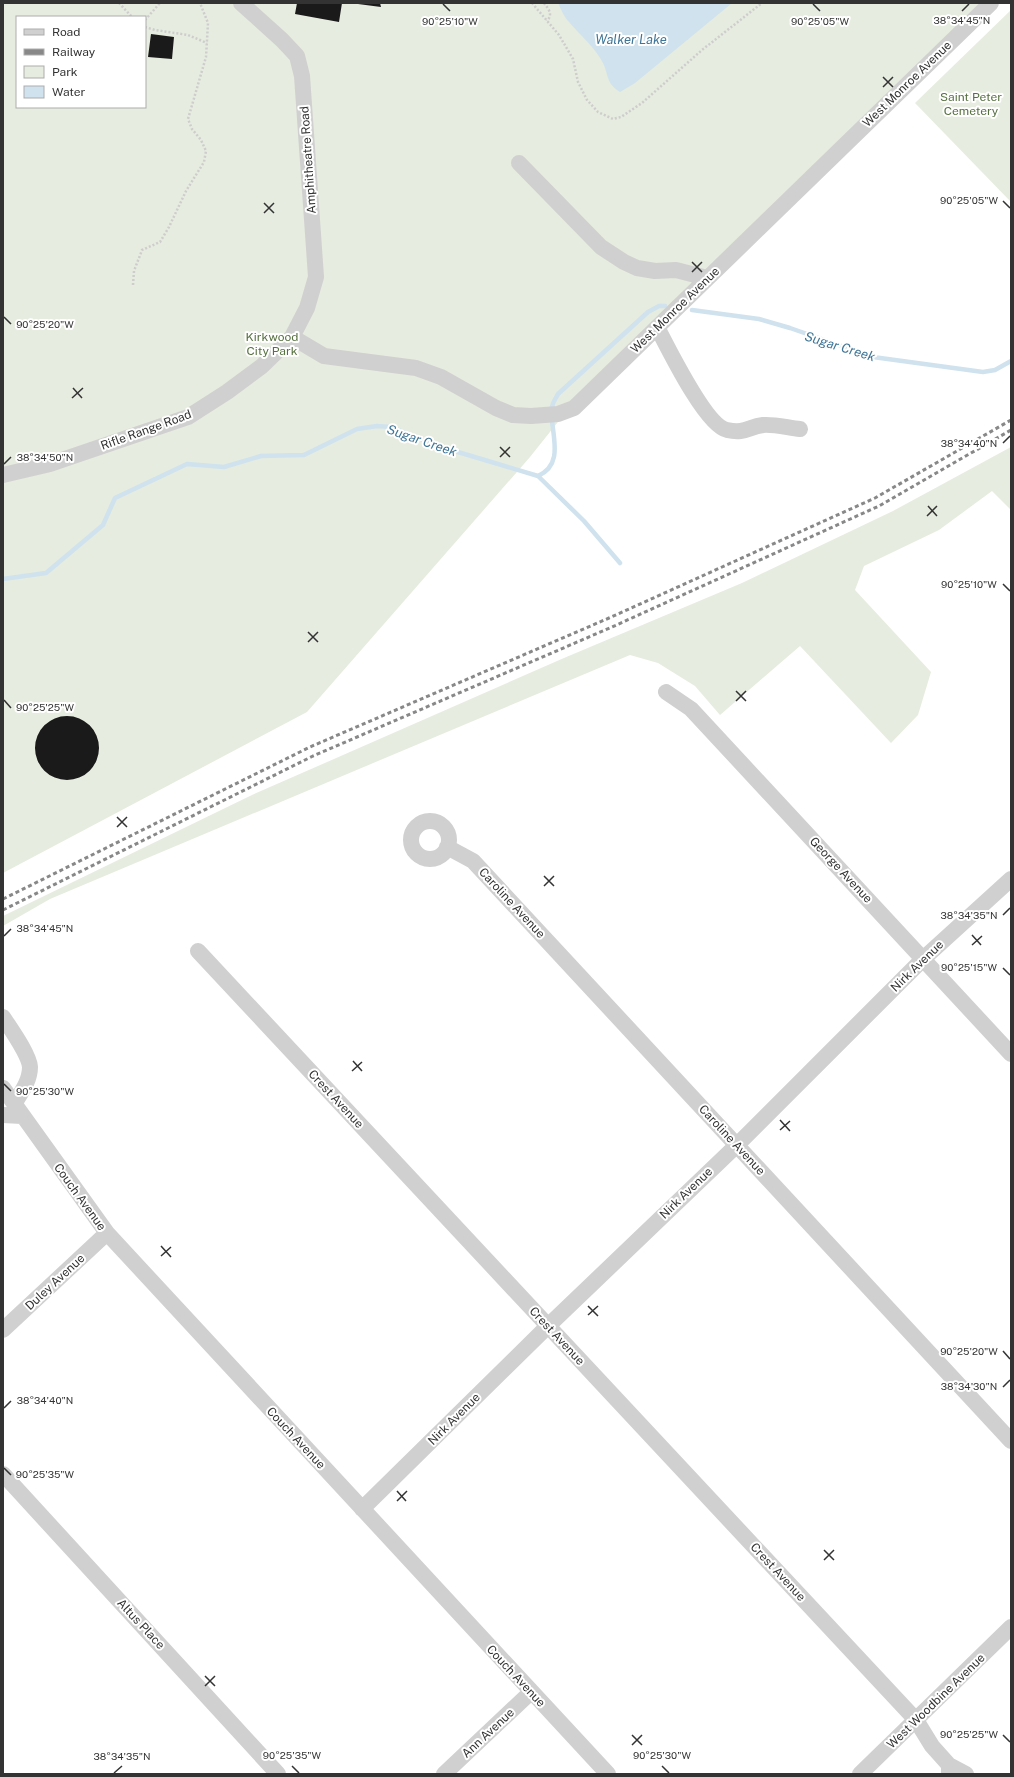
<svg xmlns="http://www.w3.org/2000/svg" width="1014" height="1777" font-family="'Public Sans',sans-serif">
<rect width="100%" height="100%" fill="#fff"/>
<path fill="#e6ecdf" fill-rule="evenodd" d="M 3,3 L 981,3 L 577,398 L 530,457 L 307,712 L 3,873 ZM 17,17 L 145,17 L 145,107 L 17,107 Z
M 1011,10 L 1011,202 L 915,103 Z
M 1011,447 L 1011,510 L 992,491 L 939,530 L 864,566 L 855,590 L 931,672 L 918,715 L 891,743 L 800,646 L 720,715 L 695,686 L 658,663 L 630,655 L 50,899 L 3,926 L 3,916 L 252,795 L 564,658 L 742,583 L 893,511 Z"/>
<path fill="#cfe2ee" d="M 558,3 L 732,3 L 635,83 L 620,92 C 606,83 609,76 603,63 C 595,47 580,35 569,22 C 564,17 561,9 558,3 Z"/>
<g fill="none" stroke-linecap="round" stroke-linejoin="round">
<path stroke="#cfe2ee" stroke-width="4.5" d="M 692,310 L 759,319 L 790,328 L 873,357 L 983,372 L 995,370 L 1011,361
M 538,476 C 567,463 549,430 552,408 C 552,403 556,398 558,394 L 648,312 L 659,306 L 665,306
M 3,579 L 46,573 L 103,525 L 115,498 L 187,464 L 224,467 L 261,456 L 304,455 L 357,429 L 377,426 L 391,427 L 438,446 L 538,476 L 584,521 L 620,563"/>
</g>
<path fill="#1a1a1a" d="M 297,3 L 342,3 L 339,22 L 295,14 Z
M 358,3 L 380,3 L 381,7 L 358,4 Z
M 151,34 L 174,37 L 172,59 L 148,57 Z
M35 748a32 32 0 1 1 64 0a32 32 0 1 1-64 0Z"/>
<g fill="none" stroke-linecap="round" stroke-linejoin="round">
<path stroke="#cdcdcd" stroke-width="2.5" stroke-dasharray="2 2" stroke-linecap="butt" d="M 119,3 L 132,17
M 532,3 L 559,35 L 573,59 L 578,82 L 587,100 L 598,112 L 613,119 L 621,117 L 642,103 L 702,50 L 762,3
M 544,3 C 549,10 553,14 547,21
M 145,20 L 160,3
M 145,27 L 155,30 L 188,35 L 207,43
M 133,285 L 134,271 L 142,250 L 160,242 L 169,227 L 186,191 L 204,162 L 206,151 L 201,140 L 192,129 L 188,119 L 206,57 L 208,23 L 200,3"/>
<path stroke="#d0d0d0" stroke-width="16" d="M 519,163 L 601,247 L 624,262 L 637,268 L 655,271 L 676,270 L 707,278
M 657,327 C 668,348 706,426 727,430 C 745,434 748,427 763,425 C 774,424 789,428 800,429
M 292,337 L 324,356 L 416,368 L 441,377 L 496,408 L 513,415 L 531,416 L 558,414 L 574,408 L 991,3
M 3,475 L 50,464 L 188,417 L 227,392 L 262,366 L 292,337 L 307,308 L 316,277 L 302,76 L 297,56 L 282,40 L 241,3
M 666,692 L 691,709 L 1011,1054
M411 840a19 19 0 1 1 38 0a19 19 0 1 1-38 0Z
M 447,847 L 473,861 L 1011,1441
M 198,951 L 916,1720 L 932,1746 L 949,1765 L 949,1774
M 3,1017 C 10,1028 29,1054 30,1067 C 30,1081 21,1093 14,1104
M 3,1088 L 107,1233 L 608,1774
M 3,1115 L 22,1116
M 3,1330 L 107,1233
M 3,1474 L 278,1774
M 362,1509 L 548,1326 L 737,1145 L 923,959 L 1011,879
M 949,1765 L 966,1774
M 444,1774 L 531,1692
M 860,1774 L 1011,1627"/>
<path stroke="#888" stroke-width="3" stroke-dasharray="4 3" stroke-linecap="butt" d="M 3,899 L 310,747 L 609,618 L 875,498 L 1011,420
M 3,910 L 313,756 L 612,627 L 879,506 L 1011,430"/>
</g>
<path fill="none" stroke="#333" stroke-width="1.5" d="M 443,4 L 450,11M 813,4 L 820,11M 962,11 L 969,4M 883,77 L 893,87M 883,87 L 893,77M 1003,201 L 1010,208M 264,203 L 274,213M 264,213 L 274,203M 692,262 L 702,272M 692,272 L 702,262M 4,317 L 11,324M 73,388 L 82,398M 72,398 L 83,388M 1003,443 L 1010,436M 500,447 L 510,457M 500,457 L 510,447M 4,464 L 11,457M 928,506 L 937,516M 927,516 L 937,506M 1003,584 L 1010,591M 308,632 L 318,642M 308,642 L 318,632M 736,691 L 746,701M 4,700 L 11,708M 736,701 L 746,691M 117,817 L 127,827M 117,827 L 127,817M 544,876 L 554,886M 544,886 L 554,876M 1003,915 L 1010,908M 972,935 L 981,945M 4,936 L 11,929M 972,945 L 982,936M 1003,968 L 1010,975M 353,1061 L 362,1071M 352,1071 L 362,1062M 4,1084 L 11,1091M 780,1120 L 790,1131M 780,1130 L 790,1121M 161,1246 L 171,1257M 161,1256 L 171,1247M 588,1306 L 598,1316M 588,1315 L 598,1306M 1003,1351 L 1010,1359M 1003,1387 L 1010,1380M 4,1408 L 11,1401M 4,1468 L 11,1475M 397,1491 L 406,1501M 397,1501 L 407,1491M 824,1550 L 834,1560M 824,1560 L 834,1550M 205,1676 L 215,1686M 205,1686 L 215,1676M 632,1735 L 642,1745M 1003,1735 L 1010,1742M 632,1745 L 642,1735M 292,1766 L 299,1773M 662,1766 L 669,1773M 114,1773 L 122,1766"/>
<g text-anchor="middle" stroke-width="4" stroke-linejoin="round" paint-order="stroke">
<g font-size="12" fill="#333" stroke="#fff">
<text transform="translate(907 84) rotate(-44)" y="4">West Monroe Avenue</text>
<text transform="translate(308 160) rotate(-94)" y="4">Amphitheatre Road</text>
<text transform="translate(675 310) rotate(-44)" y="4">West Monroe Avenue</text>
<text transform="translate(146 430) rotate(-20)" y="4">Rifle Range Road</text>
<text transform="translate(841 870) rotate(47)" y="4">George Avenue</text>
<text transform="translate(512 903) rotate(47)" y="4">Caroline Avenue</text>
<text transform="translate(917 966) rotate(-44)" y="4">Nirk Avenue</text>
<text transform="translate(336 1099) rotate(47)" y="4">Crest Avenue</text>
<text transform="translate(732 1140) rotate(47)" y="4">Caroline Avenue</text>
<text transform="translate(686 1193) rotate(-44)" y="4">Nirk Avenue</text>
<text transform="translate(80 1197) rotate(54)" y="4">Couch Avenue</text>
<text transform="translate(55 1282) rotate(-43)" y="4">Duley Avenue</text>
<text transform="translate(557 1336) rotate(47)" y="4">Crest Avenue</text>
<text transform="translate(454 1419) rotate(-45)" y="4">Nirk Avenue</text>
<text transform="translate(296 1438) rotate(47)" y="4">Couch Avenue</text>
<text transform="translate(778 1572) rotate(47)" y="4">Crest Avenue</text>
<text transform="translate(141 1624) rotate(47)" y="4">Altus Place</text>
<text transform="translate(516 1676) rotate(47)" y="4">Couch Avenue</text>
<text transform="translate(936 1701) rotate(-44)" y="4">West Woodbine Avenue</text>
<text transform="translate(488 1733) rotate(-43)" y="4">Ann Avenue</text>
</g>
<g font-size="12" fill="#56703f" stroke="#fff">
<text x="971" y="101">Saint Peter<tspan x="971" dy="14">Cemetery</tspan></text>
<text x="272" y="341">Kirkwood<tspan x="272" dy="14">City Park</tspan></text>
</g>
<g font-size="13" font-style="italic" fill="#3f7597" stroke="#fff">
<text x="631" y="44">Walker Lake</text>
<text transform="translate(840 346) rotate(17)" y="5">Sugar Creek</text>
<text transform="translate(422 440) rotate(19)" y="5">Sugar Creek</text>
</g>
</g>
<g font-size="10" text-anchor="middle" fill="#333" stroke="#fff" stroke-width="4" stroke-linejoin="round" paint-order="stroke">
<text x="962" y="24">38°34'45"N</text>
<text x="450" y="25">90°25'10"W</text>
<text x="820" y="25">90°25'05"W</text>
<text x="969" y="204">90°25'05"W</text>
<text x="45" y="328">90°25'20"W</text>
<text x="969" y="447">38°34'40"N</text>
<text x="45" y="461">38°34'50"N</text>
<text x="969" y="588">90°25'10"W</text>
<text x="45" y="711">90°25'25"W</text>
<text x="969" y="919">38°34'35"N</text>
<text x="45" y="932">38°34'45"N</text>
<text x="969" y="971">90°25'15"W</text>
<text x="45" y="1095">90°25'30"W</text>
<text x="969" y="1355">90°25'20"W</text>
<text x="969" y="1390">38°34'30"N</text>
<text x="45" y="1404">38°34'40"N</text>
<text x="45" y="1478">90°25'35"W</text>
<text x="969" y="1738">90°25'25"W</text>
<text x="292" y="1759">90°25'35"W</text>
<text x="662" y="1759">90°25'30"W</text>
<text x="122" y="1760">38°34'35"N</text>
</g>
<rect width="1014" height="1777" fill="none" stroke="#333333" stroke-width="8"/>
<rect x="16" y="16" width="130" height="92" fill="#ffffff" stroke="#adadad"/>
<rect x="24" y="29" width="20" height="6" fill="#d0d0d0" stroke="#adadad"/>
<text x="52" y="36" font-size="12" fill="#333333">Road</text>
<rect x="24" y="49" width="20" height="6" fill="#888888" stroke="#adadad"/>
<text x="52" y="56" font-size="12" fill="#333333">Railway</text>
<rect x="24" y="66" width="20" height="12" fill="#e6ecdf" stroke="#adadad"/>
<text x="52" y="76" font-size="12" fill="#333333">Park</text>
<rect x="24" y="86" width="20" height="12" fill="#cfe2ee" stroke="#adadad"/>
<text x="52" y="96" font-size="12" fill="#333333">Water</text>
</svg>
